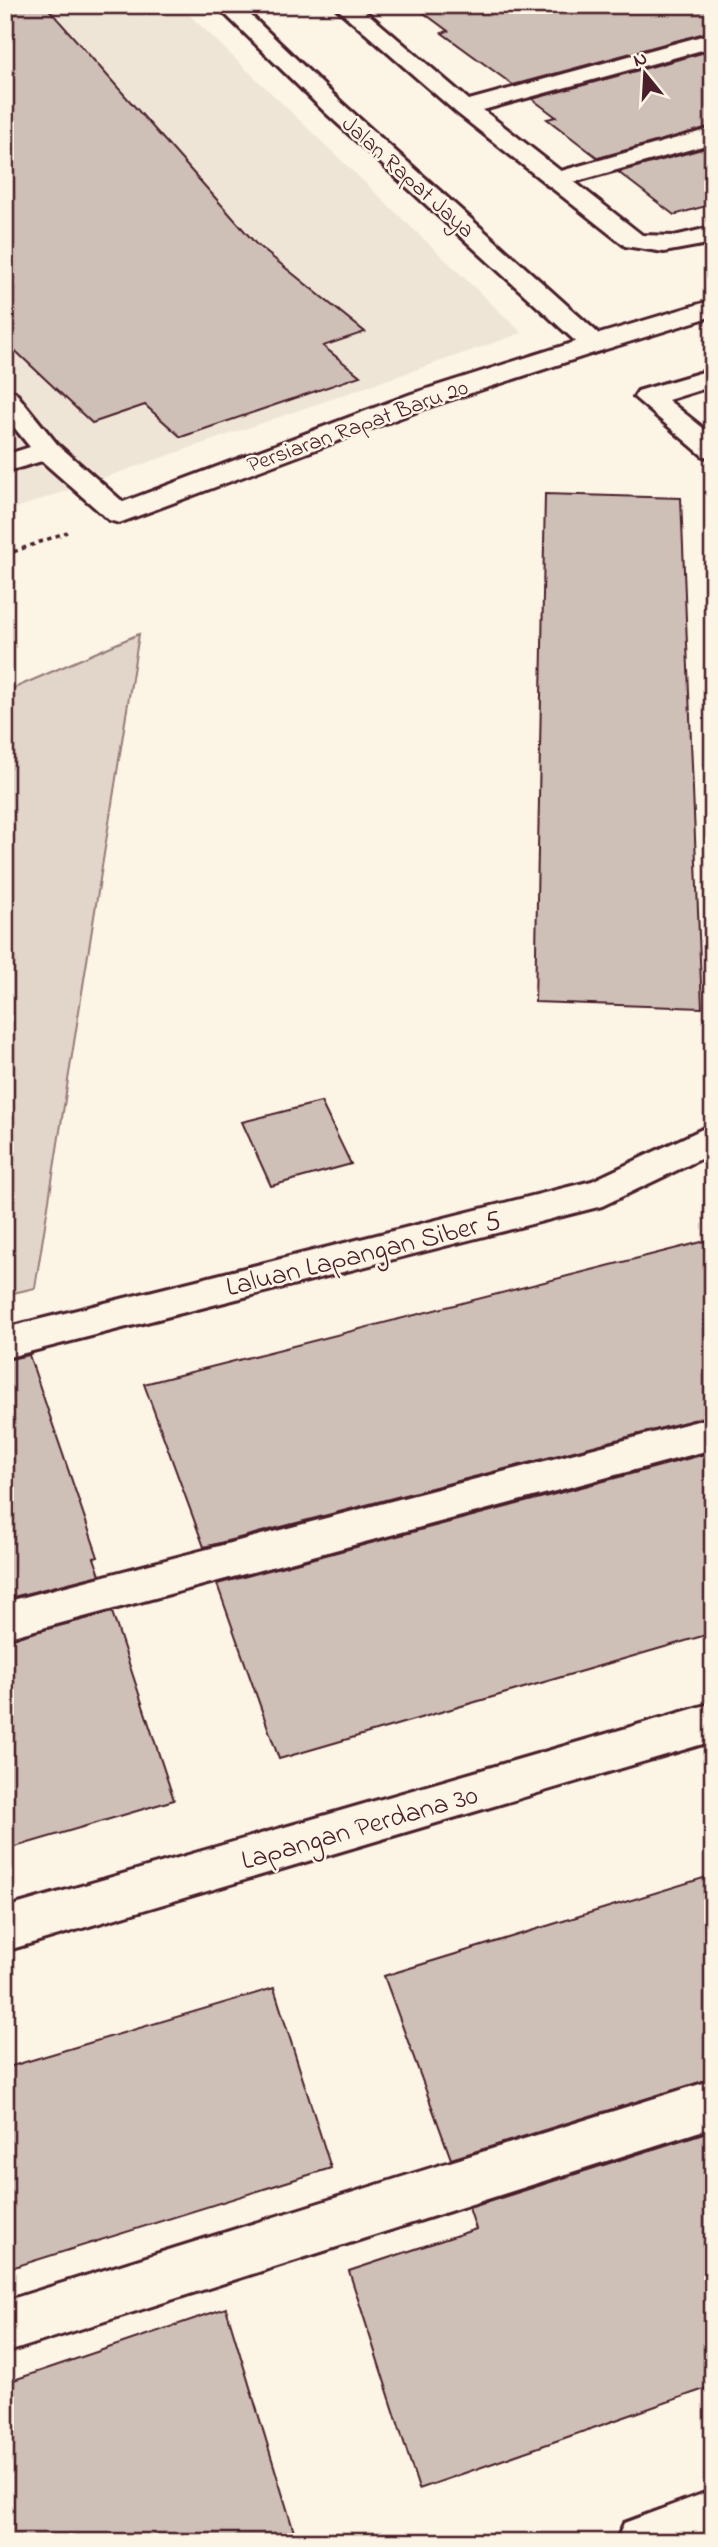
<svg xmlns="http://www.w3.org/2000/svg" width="718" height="2547" font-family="'Indie Flower',sans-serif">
<rect width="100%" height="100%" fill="#fcf5e5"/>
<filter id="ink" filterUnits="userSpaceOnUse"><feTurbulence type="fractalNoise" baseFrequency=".0143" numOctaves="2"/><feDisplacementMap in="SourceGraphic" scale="14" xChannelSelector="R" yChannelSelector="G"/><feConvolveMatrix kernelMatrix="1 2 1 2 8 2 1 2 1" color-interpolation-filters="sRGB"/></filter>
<g filter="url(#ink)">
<path fill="#eee5d7" d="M 5,5 L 179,5 L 522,333 L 5,512 Z"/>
<path fill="#e2d5ca" stroke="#967a7a" stroke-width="2" d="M 139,634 L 35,1288 L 5,1295 L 5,692 Z"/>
<path fill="#cfc0b7" stroke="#4a1f2b" stroke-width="2" d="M 34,5 L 45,5 L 256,244 L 365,332 L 323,346 L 360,376 L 181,437 L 145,405 L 92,423 L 5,341 L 5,11 Z
M 413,5 L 713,5 L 713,31 L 513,85 L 442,33 L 448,31 Z
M 713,50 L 713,126 L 598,158 L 547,119 L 556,117 L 532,99 Z
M 713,146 L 713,204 L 674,215 L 618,172 Z
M 545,494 L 681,498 L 702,1008 L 535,1002 Z
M 321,1102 L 351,1164 L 271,1186 L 242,1122 Z
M 713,1239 L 713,1415 L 204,1547 L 144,1384 Z
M 29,1355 L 98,1557 L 94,1558 L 100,1575 L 5,1599 L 5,1360 Z
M 713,1452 L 713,1633 L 279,1759 L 217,1584 Z
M 112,1612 L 174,1800 L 5,1850 L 5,1640 Z
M 713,1875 L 713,2078 L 451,2159 L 384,1976 Z
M 274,1988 L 331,2168 L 5,2270 L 5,2068 Z
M 713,2130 L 713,2386 L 419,2489 L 349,2271 L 476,2229 L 469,2208 Z
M 226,2308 L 297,2542 L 5,2542 L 5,2383 Z"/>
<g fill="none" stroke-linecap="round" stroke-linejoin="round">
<defs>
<path id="lane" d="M 713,128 L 713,143 L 556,187 L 547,185 L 544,180 L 547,175 Z
M 713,1417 L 713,1449 L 5,1638 L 5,1602 Z
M 713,2080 L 713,2127 L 5,2353 L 5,2301 Z"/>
<path id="street" d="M 333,5 L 358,5 L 469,100 L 713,33 L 713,47 L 483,110 L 642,235 L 674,236 L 713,227 L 713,243 L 664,252 L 625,246 L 457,113 Z
M 594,336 L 603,338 L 607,344 L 603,350 L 431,406 L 119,523 L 109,520 L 42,461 L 5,472 L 5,455 L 30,447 L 5,416 L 5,390 L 15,392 L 57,444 L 123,502 L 411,394 Z
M 713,369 L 713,386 L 668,400 L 713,436 L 713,458 L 703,456 L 634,397 L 638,391 Z
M 713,1124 L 713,1153 L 602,1206 L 5,1358 L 5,1328 L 592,1181 Z
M 713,1703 L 713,1741 L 5,1951 L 5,1908 Z
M 713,2490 L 713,2542 L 616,2542 L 624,2523 Z"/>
<path id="secondary" d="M 216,5 L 240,5 L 342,103 L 599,334 L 713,300 L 713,316 L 603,350 L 594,352 L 585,350 L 326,113 Z"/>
</defs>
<use href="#lane" stroke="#4a1f2b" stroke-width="6"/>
<use href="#street" stroke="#4a1f2b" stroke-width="6"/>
<use href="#secondary" stroke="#4a1f2b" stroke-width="6"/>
<path stroke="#4a1f2b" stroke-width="3.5" stroke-dasharray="4.5 4.5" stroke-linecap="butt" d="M 5,555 L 67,532"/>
<use href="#lane" fill="#fcf5e5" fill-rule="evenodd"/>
<use href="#street" fill="#fcf5e5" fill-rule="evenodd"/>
<use href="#secondary" fill="#fcf5e5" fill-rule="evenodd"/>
</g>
</g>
<g text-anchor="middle" stroke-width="5" stroke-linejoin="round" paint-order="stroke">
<g font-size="23" fill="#4a1f2b" stroke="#fcf5e5">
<text transform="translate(409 176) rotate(42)" y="8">Jalan Rapat Jaya</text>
<text transform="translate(357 425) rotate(-20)" y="8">Persiaran Rapat Baru 20</text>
</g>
<g font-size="28" fill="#4a1f2b" stroke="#fcf5e5">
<text transform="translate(363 1252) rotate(-14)" y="10">Laluan Lapangan Siber 5</text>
<text transform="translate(359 1826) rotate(-16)" y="10">Lapangan Perdana 30</text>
</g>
</g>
<rect width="718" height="2547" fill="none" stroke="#fcf5e5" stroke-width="28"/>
<rect x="14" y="14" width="690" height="2519" fill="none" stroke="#4a1f2b" stroke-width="2.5" filter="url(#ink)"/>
<g transform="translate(645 74) rotate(342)" stroke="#fcf5e5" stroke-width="5" paint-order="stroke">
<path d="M0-5L12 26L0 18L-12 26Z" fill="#4a1f2b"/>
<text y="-10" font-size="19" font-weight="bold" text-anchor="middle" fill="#4a1f2b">N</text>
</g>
</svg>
